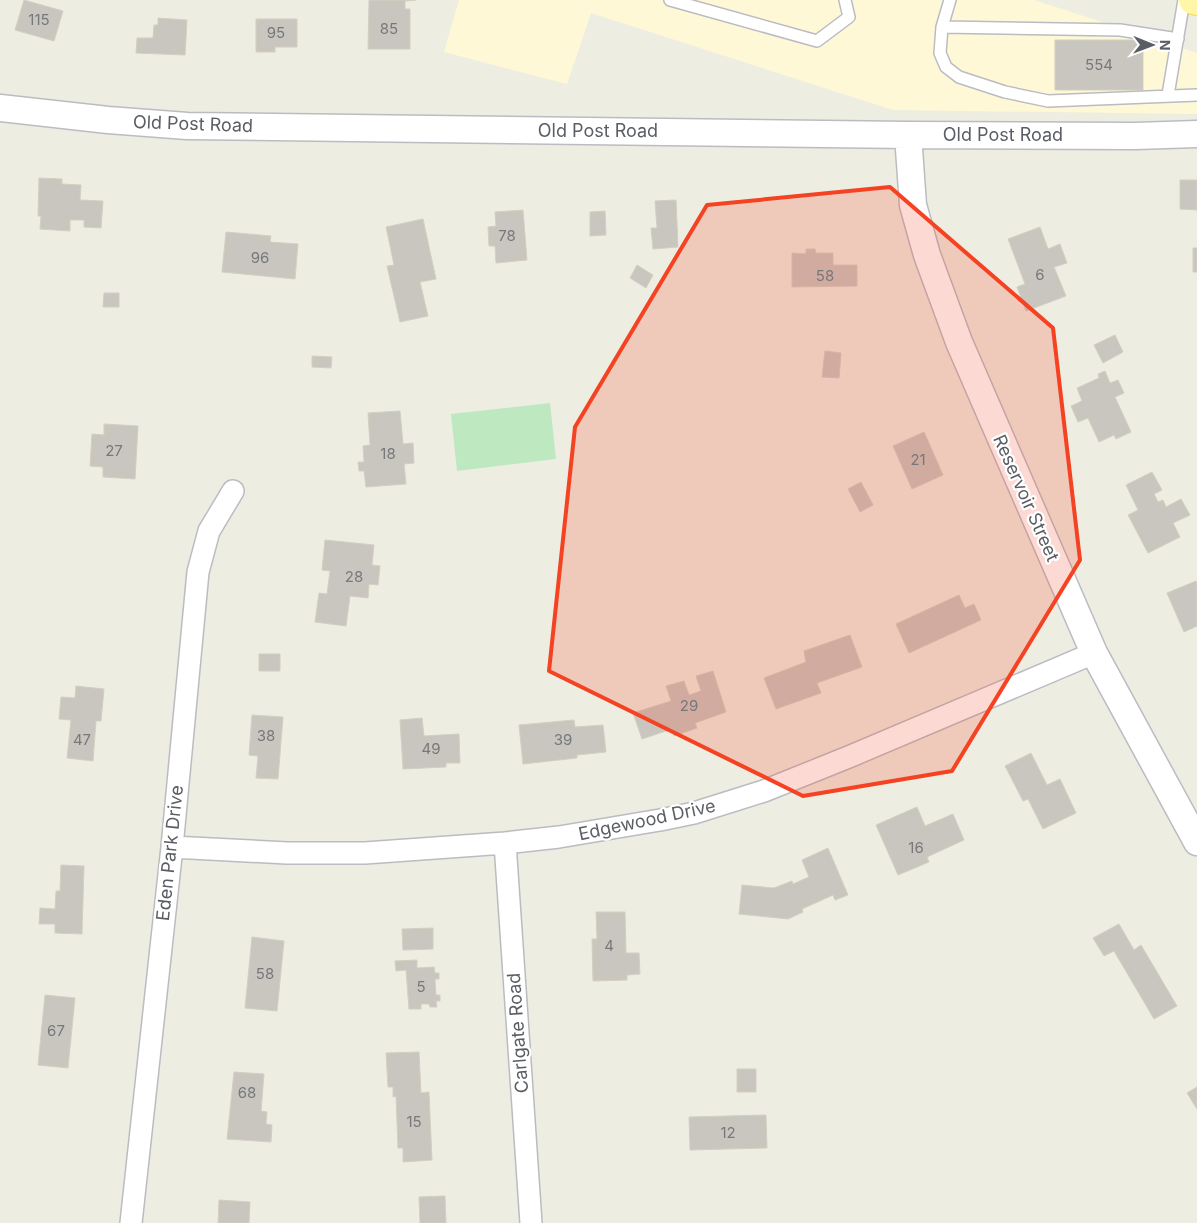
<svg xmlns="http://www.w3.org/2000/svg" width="1197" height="1223" font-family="Inter,sans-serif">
<rect width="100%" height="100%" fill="#eeede2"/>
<path fill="#fff8d7" d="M 459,0 L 1034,0 L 1197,53 L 1197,114 L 893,110 L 591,13 L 567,84 L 444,52 Z"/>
<path fill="#bde8c0" d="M 550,403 L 556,459 L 457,471 L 451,414 Z"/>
<path fill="#c9c6bf" stroke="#d3cfc0" d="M 24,0 L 63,11 L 54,41 L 15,30 Z
M 369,0 L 416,0 L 405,1 L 405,9 L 410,9 L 410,49 L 368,49 Z
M 158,18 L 187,20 L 185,55 L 136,53 L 137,38 L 153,38 L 154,25 L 158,25 Z
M 256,19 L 297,19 L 297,47 L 275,47 L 275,52 L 256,52 Z
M 1055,40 L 1143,40 L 1143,90 L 1055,90 Z
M 39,178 L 62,179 L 62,184 L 81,185 L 80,200 L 103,201 L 101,228 L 84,227 L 84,220 L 70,220 L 70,231 L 40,229 L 41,216 L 38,216 Z
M 1180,180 L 1197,180 L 1197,210 L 1180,209 Z
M 676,200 L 678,247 L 653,249 L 651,228 L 657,228 L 655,201 Z
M 523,210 L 527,260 L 496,263 L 495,246 L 489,246 L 488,227 L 496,226 L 495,212 Z
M 605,211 L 606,235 L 590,236 L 590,212 Z
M 423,219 L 436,279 L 420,282 L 428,316 L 400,322 L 387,266 L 394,265 L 386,227 Z
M 1040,227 L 1048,249 L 1060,244 L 1067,263 L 1054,267 L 1066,296 L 1026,311 L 1017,287 L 1025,284 L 1008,239 Z
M 226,232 L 271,236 L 270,242 L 298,244 L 295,279 L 222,272 Z
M 1193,248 L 1197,248 L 1197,272 L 1193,272 Z
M 806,249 L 815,249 L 816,253 L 833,253 L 833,265 L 857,265 L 857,286 L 792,287 L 792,253 L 806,254 Z
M 637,265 L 653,275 L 646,288 L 630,278 Z
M 104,293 L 119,293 L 119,307 L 103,307 Z
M 1115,335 L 1123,352 L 1103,363 L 1094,345 Z
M 825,351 L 841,353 L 839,378 L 822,377 Z
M 312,356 L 332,357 L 331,368 L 312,367 Z
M 1105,371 L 1110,383 L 1118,380 L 1124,393 L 1115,397 L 1131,432 L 1116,439 L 1114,435 L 1099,442 L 1088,418 L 1078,422 L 1071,406 L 1082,401 L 1077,388 L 1099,378 L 1098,374 Z
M 400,411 L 403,444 L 413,443 L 414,463 L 404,464 L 406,484 L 366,487 L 364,471 L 359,471 L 358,462 L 364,462 L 363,446 L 370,445 L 368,413 Z
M 104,424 L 138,426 L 135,479 L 103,477 L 103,467 L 90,466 L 92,434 L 104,435 Z
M 924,432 L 943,475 L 912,489 L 893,446 Z
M 1152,472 L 1162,490 L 1154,494 L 1158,502 L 1163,500 L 1166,507 L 1181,499 L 1190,515 L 1173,523 L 1180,537 L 1148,553 L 1128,515 L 1138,510 L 1126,485 Z
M 861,482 L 873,505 L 860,512 L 848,489 Z
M 325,540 L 374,545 L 372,565 L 380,566 L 378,585 L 369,584 L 368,598 L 350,596 L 346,626 L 315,622 L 319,593 L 327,594 L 330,571 L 322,570 Z
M 1196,581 L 1197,584 L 1197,626 L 1184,632 L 1167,593 Z
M 959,595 L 965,608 L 974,604 L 981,620 L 909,653 L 896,624 Z
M 850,635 L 862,667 L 817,683 L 821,693 L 776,709 L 764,678 L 806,662 L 804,651 Z
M 259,654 L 280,654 L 280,671 L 259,671 Z
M 713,671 L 726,712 L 695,723 L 697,728 L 674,736 L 672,729 L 642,739 L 633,713 L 671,701 L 666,686 L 684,681 L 689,695 L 701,691 L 696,676 Z
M 76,686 L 104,689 L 101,721 L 96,721 L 93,761 L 67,758 L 71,720 L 59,719 L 61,697 L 75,698 Z
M 252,715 L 283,717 L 278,779 L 256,778 L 258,756 L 249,755 Z
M 422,718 L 424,736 L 459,734 L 460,763 L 446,763 L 446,767 L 403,769 L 400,720 Z
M 574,720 L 575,727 L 603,725 L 606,752 L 577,755 L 577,758 L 523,764 L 519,725 Z
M 1031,753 L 1047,785 L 1060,779 L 1076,813 L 1043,829 L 1028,799 L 1023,801 L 1005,766 Z
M 917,807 L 925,826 L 953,814 L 964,840 L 927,857 L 929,862 L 898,875 L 876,825 Z
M 828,848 L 848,895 L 835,900 L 833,895 L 802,909 L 803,912 L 788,919 L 739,914 L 742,885 L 774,888 L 792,881 L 793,884 L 809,877 L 802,860 Z
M 61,865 L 84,866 L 82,934 L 55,933 L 55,924 L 39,924 L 40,908 L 55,909 L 56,891 L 60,891 Z
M 596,912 L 625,912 L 626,953 L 639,953 L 640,974 L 627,975 L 627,980 L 593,981 L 592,939 L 597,939 Z
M 1119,924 L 1134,950 L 1141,945 L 1177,1006 L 1154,1019 L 1114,951 L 1104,956 L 1093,938 Z
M 433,928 L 433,949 L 403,950 L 402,929 Z
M 252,937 L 284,941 L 277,1011 L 245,1008 Z
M 417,960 L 417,968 L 434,967 L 435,973 L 439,973 L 439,979 L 435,979 L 436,995 L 440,995 L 440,1001 L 436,1001 L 437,1007 L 430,1007 L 429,1004 L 421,1004 L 421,1009 L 409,1009 L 406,970 L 396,971 L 395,961 Z
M 45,995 L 75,998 L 68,1068 L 38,1065 Z
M 419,1052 L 421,1093 L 429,1092 L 432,1160 L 403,1162 L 403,1148 L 398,1148 L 396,1096 L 393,1097 L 393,1087 L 388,1087 L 386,1053 Z
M 737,1069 L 756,1069 L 756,1092 L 737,1092 Z
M 234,1072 L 264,1074 L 261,1111 L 267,1112 L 266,1124 L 272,1125 L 271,1142 L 227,1139 Z
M 1197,1087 L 1197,1109 L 1187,1093 Z
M 766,1115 L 767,1148 L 690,1150 L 689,1117 Z
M 445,1196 L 446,1223 L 420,1223 L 419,1197 Z
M 219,1200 L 250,1202 L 249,1223 L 218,1223 Z"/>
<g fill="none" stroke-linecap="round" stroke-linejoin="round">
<defs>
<path id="service" d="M 670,0 L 817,41 L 849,17 L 845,0
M 950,0 L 942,27 L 940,53 L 946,67 L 959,77 L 1005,92 L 1048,101 L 1197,95
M 942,27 L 1120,30 L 1178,39
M 1168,95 L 1184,0"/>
<path id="minor" d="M 505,843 L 531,1223
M 172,847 L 287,853 L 365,853 L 505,843 L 559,837 L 660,820 L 694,813 L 764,791 L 851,756 L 1094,653
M 131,1223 L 172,847 L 198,572 L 209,531 L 233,491"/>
<path id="tertiary" d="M 0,108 L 108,120 L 187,126 L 908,135 L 1135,136 L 1197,134
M 908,135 L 913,205 L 927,255 L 959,342 L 1094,653 L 1197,842"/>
<path id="primary" d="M 1193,0 L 1197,1"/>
</defs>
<use href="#service" stroke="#babcc2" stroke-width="14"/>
<use href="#minor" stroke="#babcc2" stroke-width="24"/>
<use href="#tertiary" stroke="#babcc2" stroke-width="29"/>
<use href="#primary" stroke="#fad64f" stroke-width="30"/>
<use href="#service" stroke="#fff" stroke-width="11"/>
<use href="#minor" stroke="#fff" stroke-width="21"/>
<use href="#tertiary" stroke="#fff" stroke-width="26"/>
<use href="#primary" stroke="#fff7a7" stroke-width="28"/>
</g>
<path fill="#f44222" fill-opacity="0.2" stroke="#f44222" stroke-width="4" stroke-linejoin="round" d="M 890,187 L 1053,328 L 1080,560 L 952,771 L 803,796 L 549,671 L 575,427 L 707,205 Z"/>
<g text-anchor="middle" stroke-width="4.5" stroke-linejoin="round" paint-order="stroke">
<g font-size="15" fill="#76787b">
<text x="39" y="25">115</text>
<text x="389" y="34">85</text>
<text x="276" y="38">95</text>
<text x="1099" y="70">554</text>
<text x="507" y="241">78</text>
<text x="260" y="263">96</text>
<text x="1040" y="280">6</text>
<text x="825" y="281">58</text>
<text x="114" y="456">27</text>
<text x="388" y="459">18</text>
<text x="918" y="465">21</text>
<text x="354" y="582">28</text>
<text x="689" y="711">29</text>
<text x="266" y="741">38</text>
<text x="82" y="745">47</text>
<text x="563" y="745">39</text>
<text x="431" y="754">49</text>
<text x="916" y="853">16</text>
<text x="609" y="951">4</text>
<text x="265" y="979">58</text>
<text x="421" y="992">5</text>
<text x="56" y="1036">67</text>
<text x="247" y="1098">68</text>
<text x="414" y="1127">15</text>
<text x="728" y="1138">12</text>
</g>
<g font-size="18" fill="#5a5e64" stroke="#fff">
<text transform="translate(193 124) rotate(2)" y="6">Old Post Road</text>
<text x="598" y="137">Old Post Road</text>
<text x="1003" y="141">Old Post Road</text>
<text transform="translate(1026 498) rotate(66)" y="6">Reservoir Street</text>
<text transform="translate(647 820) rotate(-12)" y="6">Edgewood Drive</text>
<text transform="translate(170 853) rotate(-84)" y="6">Eden Park Drive</text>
<text transform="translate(518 1033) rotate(-94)" y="6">Carlgate Road</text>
</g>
</g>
<g transform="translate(1152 45) rotate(91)" stroke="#ffffff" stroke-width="4" paint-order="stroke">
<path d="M0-4L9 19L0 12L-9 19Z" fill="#5a5e64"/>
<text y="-8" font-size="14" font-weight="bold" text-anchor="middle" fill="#5a5e64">N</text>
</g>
</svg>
